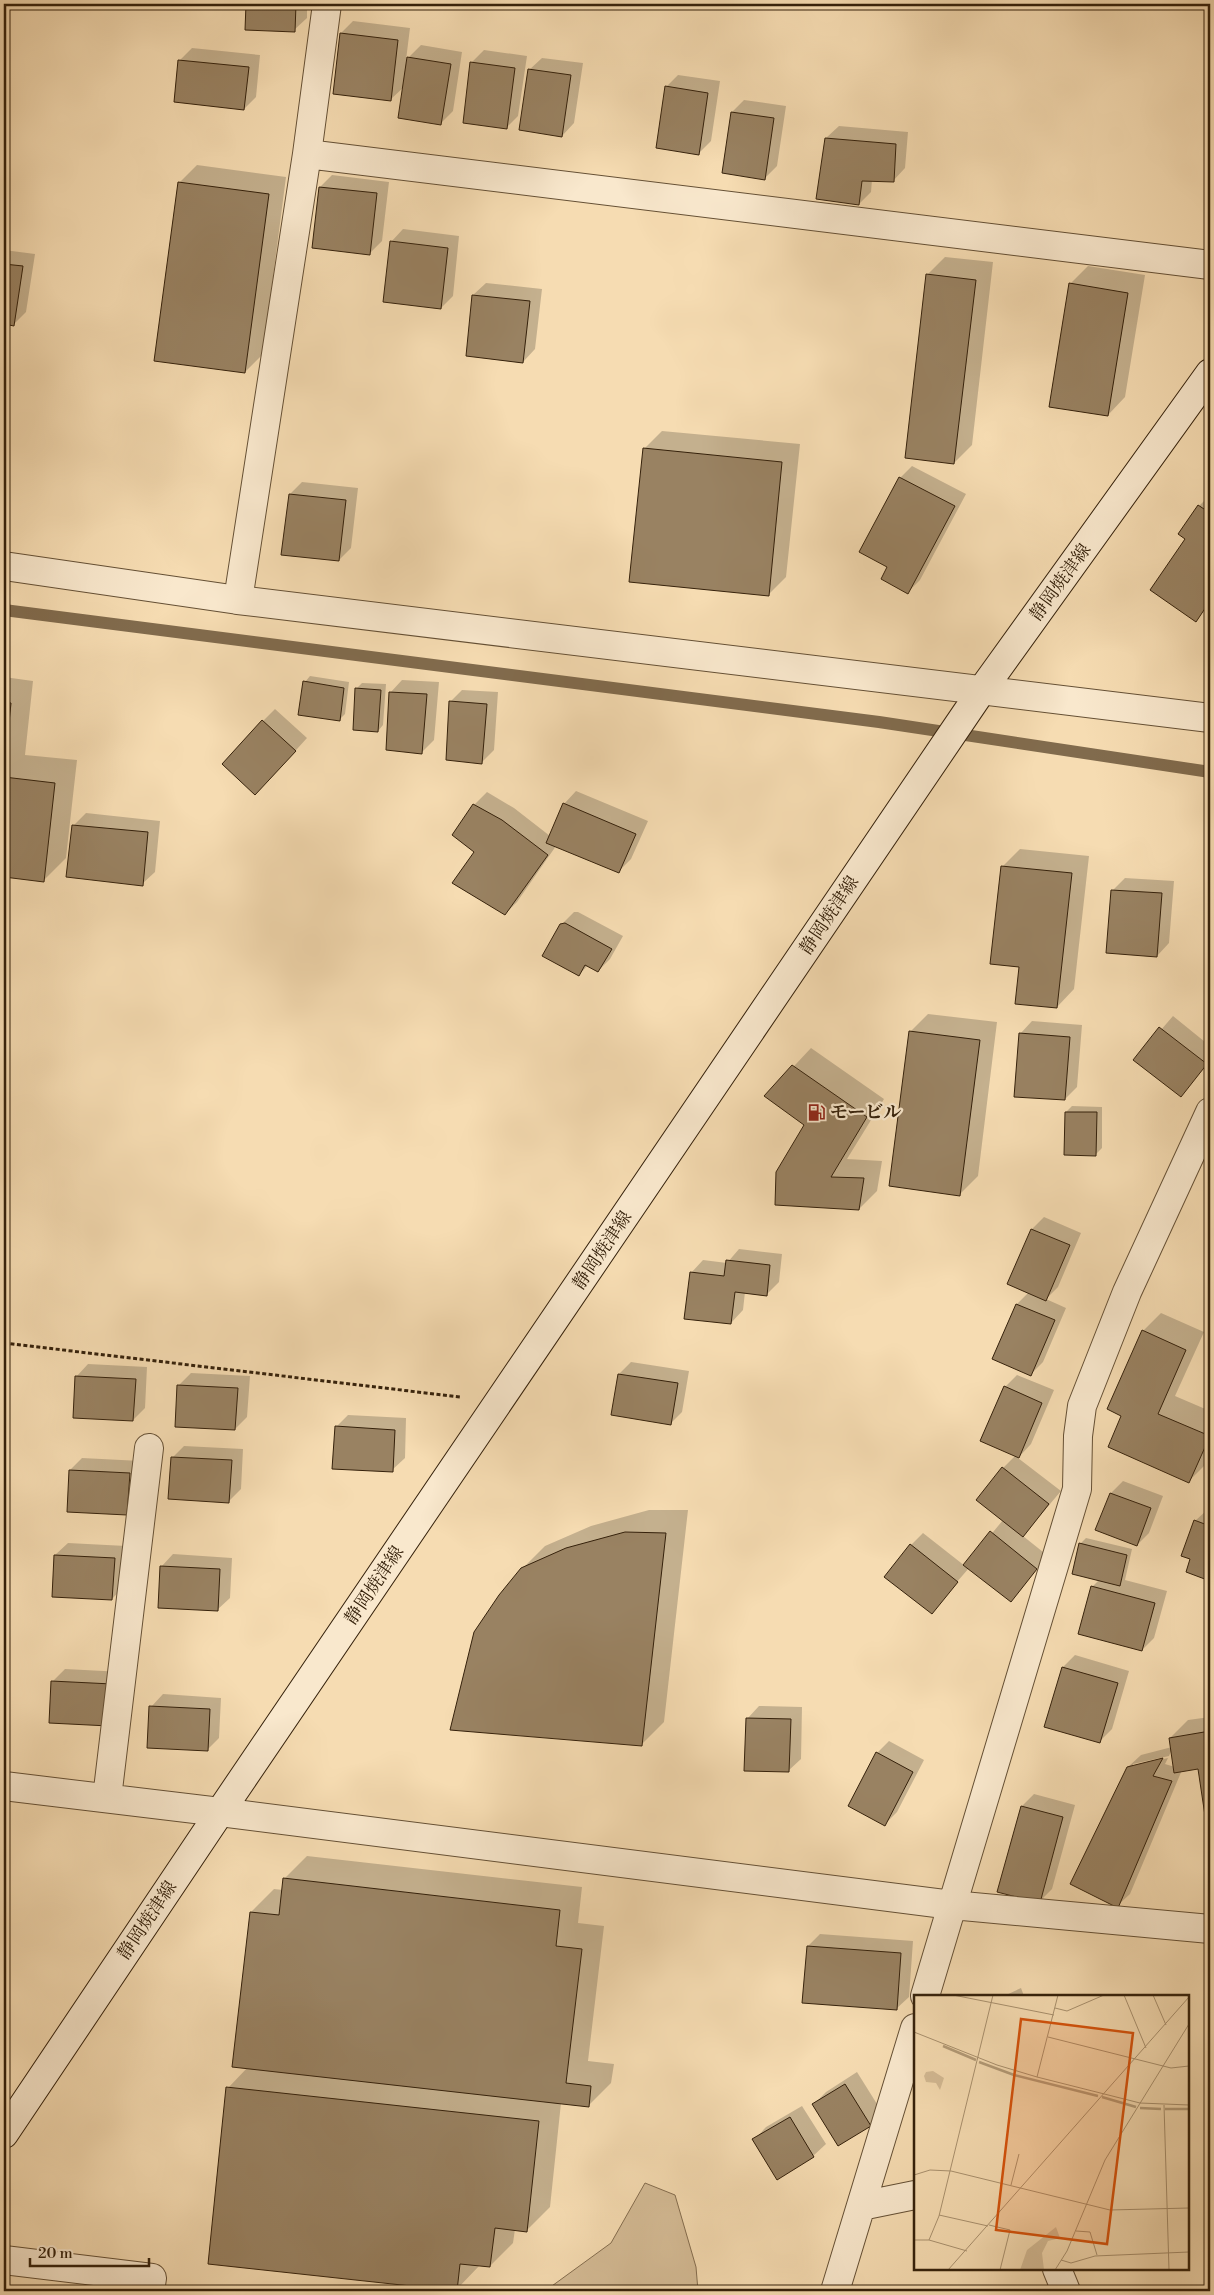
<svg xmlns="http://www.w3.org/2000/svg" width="1214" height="2295" font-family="'Libre Bodoni','Noto Serif JP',serif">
<rect width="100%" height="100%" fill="#f6dcb2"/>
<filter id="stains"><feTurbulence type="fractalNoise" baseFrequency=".004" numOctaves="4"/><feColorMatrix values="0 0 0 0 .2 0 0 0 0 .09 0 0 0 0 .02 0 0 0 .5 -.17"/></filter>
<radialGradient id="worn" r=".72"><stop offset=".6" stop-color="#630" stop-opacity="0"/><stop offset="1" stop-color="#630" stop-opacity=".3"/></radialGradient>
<path fill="#d5bc96" stroke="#856e50" d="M 645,2183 L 675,2195 L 696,2267 L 698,2291 L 545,2291 L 611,2243 Z"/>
<path fill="#0003" fill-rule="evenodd" d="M 247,4 L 307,4 L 307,18 L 294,30 L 246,29 Z
M 353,21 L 410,28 L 406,60 L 421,45 L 462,52 L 453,111 L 441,123 L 405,86 L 390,100 L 341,33 Z
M 192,48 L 260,55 L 256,97 L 244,109 L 180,60 Z
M 484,50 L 527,56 L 518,116 L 506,128 L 472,62 Z
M 542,58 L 583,63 L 574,123 L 562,136 L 529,70 Z
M 678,75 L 720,81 L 711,141 L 699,153 L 666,87 Z
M 744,100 L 786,106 L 777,166 L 765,178 L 732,112 Z
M 839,126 L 908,132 L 905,168 L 893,181 L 872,180 L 871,192 L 859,204 L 826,138 Z
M 197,165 L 286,177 L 263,354 L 245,372 L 179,183 Z
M 332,175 L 389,182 L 382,241 L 369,254 L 320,187 Z
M 403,229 L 459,236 L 453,296 L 441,308 L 391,242 Z
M 4,250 L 35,254 L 26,312 L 14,324 L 4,323 Z
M 945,257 L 993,262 L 972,445 L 954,463 L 927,275 Z
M 1088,266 L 1145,275 L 1125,397 L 1108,415 L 1070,284 Z
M 486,283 L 542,289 L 535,349 L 523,362 L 473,295 Z
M 662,431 L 800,444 L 786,577 L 768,595 L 644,449 Z
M 912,466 L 966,494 L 920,580 L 908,592 L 889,567 L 900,478 Z
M 302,482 L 358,488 L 351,548 L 339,560 L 290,494 Z
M 1210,495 L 1210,604 L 1195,620 L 1187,539 L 1180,534 L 1199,506 Z
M 310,676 L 349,682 L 345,714 L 339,720 L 305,682 Z
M 4,677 L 33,681 L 25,755 L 77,760 L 66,858 L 43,881 L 4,876 Z
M 402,680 L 439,682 L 434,740 L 422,752 L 390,693 Z
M 362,683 L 386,684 L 383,725 L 378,731 L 356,689 Z
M 462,690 L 498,692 L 494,750 L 482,762 L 450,702 Z
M 275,709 L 307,738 L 268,781 L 263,721 Z
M 576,791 L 648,821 L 631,859 L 619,871 L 556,846 L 517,902 L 505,914 L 476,851 L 454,835 L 474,805 L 487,792 L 514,808 L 550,836 L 564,804 Z
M 86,813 L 160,821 L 155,872 L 142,884 L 68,876 L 74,825 Z
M 1020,849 L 1089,856 L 1074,989 L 1057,1007 L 1020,966 L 1002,867 Z
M 1125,878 L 1174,881 L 1169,943 L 1157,956 L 1113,890 Z
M 574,912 L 578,912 L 623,936 L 610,959 L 598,971 L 588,965 L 579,975 L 561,925 Z
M 928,1014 L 997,1022 L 978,1176 L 960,1194 L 910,1032 Z
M 1173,1016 L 1210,1046 L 1210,1061 L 1181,1096 L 1135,1060 Z
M 1032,1021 L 1082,1025 L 1077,1087 L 1065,1099 L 1020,1034 Z
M 811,1048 L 884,1099 L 847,1159 L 882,1161 L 877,1191 L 859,1209 L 776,1204 L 806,1125 L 766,1096 Z
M 1072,1106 L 1102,1107 L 1102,1148 L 1096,1154 L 1066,1112 Z
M 1044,1217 L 1081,1233 L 1058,1287 L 1046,1299 L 1066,1308 L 1043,1362 L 1031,1374 L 994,1358 L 1017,1304 L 1029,1292 L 1032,1229 Z
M 739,1249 L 782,1254 L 779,1282 L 767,1294 L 745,1292 L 743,1310 L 731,1323 L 691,1273 L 703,1260 L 727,1263 Z
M 1161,1313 L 1204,1332 L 1175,1396 L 1210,1411 L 1210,1456 L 1207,1463 L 1189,1481 L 1123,1415 L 1143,1331 Z
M 631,1362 L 689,1371 L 682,1412 L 670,1424 L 619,1374 Z
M 88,1364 L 147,1367 L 145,1408 L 133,1420 L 76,1377 Z
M 191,1373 L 250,1376 L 247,1417 L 235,1429 L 179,1385 Z
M 1017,1375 L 1054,1390 L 1031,1444 L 1018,1458 L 1061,1491 L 1023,1536 L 1048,1556 L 1011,1600 L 969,1568 L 931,1612 L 911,1545 L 923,1533 L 965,1566 L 1003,1520 L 1003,1468 L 1016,1455 L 1005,1387 Z
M 348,1415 L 406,1418 L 405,1458 L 392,1470 L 336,1427 Z
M 184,1446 L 243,1449 L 241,1489 L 229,1501 L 172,1458 Z
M 82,1458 L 141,1461 L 139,1502 L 127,1514 L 70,1470 Z
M 1123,1481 L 1163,1496 L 1149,1533 L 1137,1545 L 1097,1530 L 1111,1493 Z
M 1208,1509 L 1210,1510 L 1210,1579 L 1187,1571 L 1192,1558 L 1195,1521 Z
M 649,1510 L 688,1510 L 664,1722 L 641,1745 L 522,1569 L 545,1546 L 591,1526 Z
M 1086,1538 L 1132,1549 L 1125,1580 L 1167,1591 L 1154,1638 L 1142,1650 L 1092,1587 L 1099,1580 L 1080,1544 Z
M 68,1543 L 126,1546 L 124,1586 L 112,1599 L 54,1595 L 55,1555 Z
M 173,1554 L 232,1558 L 230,1598 L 217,1610 L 161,1567 Z
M 1075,1655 L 1129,1671 L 1112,1729 L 1100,1741 L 1046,1726 L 1063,1667 Z
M 65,1669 L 123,1672 L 121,1713 L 52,1682 Z
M 163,1694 L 221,1698 L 219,1738 L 207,1750 L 151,1707 Z
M 759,1706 L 802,1707 L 801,1759 L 788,1771 L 747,1719 Z
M 1210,1717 L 1210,1841 L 1199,1768 L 1182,1770 L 1130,1894 L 1117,1906 L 1128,1767 L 1141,1755 L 1172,1747 L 1170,1738 L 1188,1720 ZM 1172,1749 L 1175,1767 L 1165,1764 L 1168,1758 L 1133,1766 L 1133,1764 L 1169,1756 Z
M 889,1741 L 924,1760 L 897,1812 L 885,1824 L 877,1753 Z
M 1034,1794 L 1075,1805 L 1052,1889 L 1039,1902 L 1022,1806 Z
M 307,1856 L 582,1887 L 578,1923 L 604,1926 L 588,2061 L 614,2064 L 611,2083 L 588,2106 L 561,2103 L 550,2207 L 527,2230 L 515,2229 L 513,2243 L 490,2266 L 480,2265 L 457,2289 L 228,2088 L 248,2067 L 251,1912 L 274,1889 L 283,1890 L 284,1879 Z
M 820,1934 L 913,1941 L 909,1997 L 896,2009 L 804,2002 L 808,1946 Z
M 1021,1988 L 1024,1996 L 1004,1996 Z
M 857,2072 L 882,2112 L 870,2125 L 814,2104 L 826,2092 Z
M 802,2106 L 826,2144 L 813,2156 L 754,2140 L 766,2127 Z"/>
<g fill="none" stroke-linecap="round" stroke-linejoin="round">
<path stroke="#816b4d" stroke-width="12" d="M 4,610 L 879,722 L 1210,772"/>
</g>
<path fill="#998262" stroke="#35210b" d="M 246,4 L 296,4 L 295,32 L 245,30 Z
M 340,33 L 398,40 L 391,101 L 333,94 Z
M 407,57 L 451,64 L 441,125 L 398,118 Z
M 178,60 L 249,67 L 244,110 L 174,102 Z
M 470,62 L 515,68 L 507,129 L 463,123 Z
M 528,69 L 571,75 L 562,137 L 519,130 Z
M 665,86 L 708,93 L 699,155 L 656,148 Z
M 731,112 L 774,118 L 765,180 L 722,173 Z
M 825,138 L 896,144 L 894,182 L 862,181 L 859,205 L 816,199 Z
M 178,182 L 269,194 L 245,373 L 154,361 Z
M 319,187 L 377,193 L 370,255 L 312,248 Z
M 390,241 L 448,248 L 441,309 L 383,302 Z
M 4,264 L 23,266 L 14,326 L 4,324 Z
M 926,274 L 976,280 L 954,464 L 905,458 Z
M 1069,283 L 1128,293 L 1108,416 L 1049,407 Z
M 472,295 L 530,301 L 523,363 L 466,356 Z
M 643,448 L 782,462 L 769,596 L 629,582 Z
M 899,477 L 955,506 L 908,594 L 881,579 L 887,567 L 859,552 Z
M 289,494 L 346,500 L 339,561 L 281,555 Z
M 1198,505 L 1210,513 L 1210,601 L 1196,622 L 1150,590 L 1185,539 L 1178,534 Z
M 303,681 L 344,688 L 340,721 L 298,715 Z
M 355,688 L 381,690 L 378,732 L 353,730 Z
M 389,692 L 427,694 L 422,754 L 386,750 Z
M 449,701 L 487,704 L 482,764 L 446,760 Z
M 4,702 L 11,703 L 4,772 Z
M 262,720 L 296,751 L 255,795 L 222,764 Z
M 4,777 L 55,783 L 44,882 L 4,877 Z
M 563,803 L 636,834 L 619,873 L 546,843 Z
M 473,804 L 502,820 L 548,855 L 505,915 L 452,883 L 474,852 L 452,835 Z
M 72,825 L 148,832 L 143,886 L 66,877 Z
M 1001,866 L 1072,873 L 1057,1008 L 1015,1004 L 1019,967 L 990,964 Z
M 1111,890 L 1162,893 L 1157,957 L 1106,953 Z
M 565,923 L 612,949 L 598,972 L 585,965 L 579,976 L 542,956 L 560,924 Z
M 1159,1027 L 1207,1064 L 1181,1097 L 1133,1060 Z
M 909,1031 L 980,1040 L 960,1196 L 889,1186 Z
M 1019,1033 L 1070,1037 L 1065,1100 L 1014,1097 Z
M 792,1065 L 867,1117 L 831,1177 L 864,1178 L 859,1210 L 775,1205 L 776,1172 L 804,1125 L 764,1096 Z
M 1065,1112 L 1097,1112 L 1096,1156 L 1064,1155 Z
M 1031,1229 L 1070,1245 L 1046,1301 L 1007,1284 Z
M 726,1260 L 770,1265 L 767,1296 L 735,1292 L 731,1324 L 684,1319 L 690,1272 L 724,1276 Z
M 1016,1304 L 1055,1320 L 1031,1376 L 992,1359 Z
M 1142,1330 L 1186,1350 L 1158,1414 L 1210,1436 L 1189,1483 L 1108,1447 L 1121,1416 L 1107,1409 Z
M 618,1374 L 678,1383 L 671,1425 L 611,1415 Z
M 75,1376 L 136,1379 L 133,1421 L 73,1418 Z
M 177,1385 L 238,1388 L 235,1430 L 175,1427 Z
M 1004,1386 L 1042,1403 L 1019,1458 L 980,1441 Z
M 335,1426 L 395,1430 L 393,1472 L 332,1469 Z
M 171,1457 L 232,1460 L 229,1503 L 168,1499 Z
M 1002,1467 L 1049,1504 L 1023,1537 L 976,1500 Z
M 69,1470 L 130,1473 L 127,1515 L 67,1512 Z
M 1110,1493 L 1151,1508 L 1137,1546 L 1095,1530 Z
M 1194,1520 L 1210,1526 L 1210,1581 L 1186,1572 L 1190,1559 L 1181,1556 Z
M 990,1531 L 1037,1569 L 1011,1602 L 963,1565 Z
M 625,1532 L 666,1533 L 642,1746 L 450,1730 L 474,1632 L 499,1595 L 521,1568 L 566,1548 Z
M 1079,1543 L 1127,1555 L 1120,1586 L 1072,1574 Z
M 910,1544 L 958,1582 L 932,1614 L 884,1577 Z
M 54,1555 L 115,1558 L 112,1600 L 52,1597 Z
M 160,1566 L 220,1569 L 218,1611 L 158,1608 Z
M 1091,1586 L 1155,1603 L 1142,1651 L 1078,1634 Z
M 1062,1667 L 1118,1683 L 1100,1743 L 1044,1727 Z
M 51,1681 L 112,1684 L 109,1726 L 49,1723 Z
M 149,1706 L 210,1709 L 208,1751 L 147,1748 Z
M 746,1718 L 791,1719 L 789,1772 L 744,1771 Z
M 1210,1731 L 1210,1849 L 1198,1769 L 1174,1773 L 1169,1738 Z
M 876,1752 L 913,1772 L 885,1826 L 848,1806 Z
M 1163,1758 L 1153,1776 L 1172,1781 L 1118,1908 L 1070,1884 L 1127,1767 Z
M 1021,1806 L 1063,1817 L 1040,1903 L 997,1892 Z
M 283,1878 L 560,1910 L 556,1946 L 582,1949 L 566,2083 L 591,2086 L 589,2107 L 232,2067 L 250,1912 L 279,1915 Z
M 807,1946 L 901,1953 L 897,2010 L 802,2003 Z
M 845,2084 L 871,2126 L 838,2146 L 812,2104 Z
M 226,2087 L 539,2121 L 527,2232 L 495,2228 L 490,2267 L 460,2264 L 457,2291 L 208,2264 Z
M 790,2117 L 814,2157 L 777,2180 L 752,2139 Z"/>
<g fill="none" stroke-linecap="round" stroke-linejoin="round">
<defs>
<path id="minor" d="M 307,154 L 1210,265
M 238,600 L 307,154 L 327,4
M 4,1786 L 220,1812 L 952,1905 L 1210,1929
M 107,1798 L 149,1448
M 925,1996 L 1077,1489 L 1078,1436 L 1082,1406 L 1127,1292 L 1210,1112
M 861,2206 L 915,2195
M 4,2260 L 152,2278 L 150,2291
M 1057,2269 L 1066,2291
M 835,2291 L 915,2028"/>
<path id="tertiary" d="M 4,566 L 238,600 L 1210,718"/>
<path id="secondary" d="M 4,2134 L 220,1812 L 982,690 L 1210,373"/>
</defs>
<use href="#minor" stroke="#655035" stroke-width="30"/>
<use href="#tertiary" stroke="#655035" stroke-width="30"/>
<use href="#secondary" stroke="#35210b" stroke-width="30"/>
<path stroke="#35210b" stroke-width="3" stroke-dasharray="4 2.5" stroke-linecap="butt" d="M 4,1343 L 460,1397"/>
<use href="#minor" stroke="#f9e8cd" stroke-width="28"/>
<use href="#tertiary" stroke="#f9e8cd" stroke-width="28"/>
<use href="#secondary" stroke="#f9e8cd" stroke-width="28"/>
</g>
<defs>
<symbol id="fuel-bare" viewBox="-9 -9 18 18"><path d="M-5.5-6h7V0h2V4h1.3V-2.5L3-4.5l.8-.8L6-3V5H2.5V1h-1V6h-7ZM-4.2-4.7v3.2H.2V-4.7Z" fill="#8f2418" stroke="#f9e8cd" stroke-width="2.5" paint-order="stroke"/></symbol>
</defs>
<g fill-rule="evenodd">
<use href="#fuel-bare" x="804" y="1100" width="25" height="25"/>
</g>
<g text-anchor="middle" stroke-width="4.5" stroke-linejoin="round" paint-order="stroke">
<g font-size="18" fill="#35210b" stroke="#f9e8cd">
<text transform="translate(1060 582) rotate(-54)" y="6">静岡焼津線</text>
<text transform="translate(829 915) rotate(-56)" y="6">静岡焼津線</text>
<text transform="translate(602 1250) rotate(-56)" y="6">静岡焼津線</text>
<text transform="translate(374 1585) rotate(-56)" y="6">静岡焼津線</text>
<text transform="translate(147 1920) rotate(-56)" y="6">静岡焼津線</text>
</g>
<g font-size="18" font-weight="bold" fill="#35210b" stroke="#f9e8cd" text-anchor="start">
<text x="830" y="1118">モービル</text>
</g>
</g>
<g transform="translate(914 1995)">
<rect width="275" height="275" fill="#f6dcb2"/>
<path d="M 19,76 L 30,83 L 26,95 L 22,88 L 12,87 L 10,81 L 12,77 ZM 142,232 L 146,243 L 134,246 L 128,258 L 130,275 L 106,275 L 113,255 Z" fill="#d5bc96"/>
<path fill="none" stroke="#b49c79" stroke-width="2.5" d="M 29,51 L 62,65M 65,67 L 100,80 L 184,101M 188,102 L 222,112M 226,113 L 247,114M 251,114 L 275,114"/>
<path fill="none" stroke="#a9916f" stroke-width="1" d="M 39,0 L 140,20M 210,0 L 232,53M 239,0 L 252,30M 141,13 L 153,16 L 190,0M 0,37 L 83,70 L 123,82 L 226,108 L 275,110M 134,42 L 257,73 L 275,71M 123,82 L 144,0M 250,110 L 255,275M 0,180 L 16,175 L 37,176 L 196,215 L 275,213M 97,190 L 105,159M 25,220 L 74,231M 75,230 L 96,235 L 86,275M 162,236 L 176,237 L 183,260M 0,245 L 15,245 L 53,256M 15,245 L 25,221 L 79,0M 147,265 L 157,268 L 181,261 L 275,257M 34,275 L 275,2M 141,275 L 153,256 L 191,165 L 275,29"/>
<path fill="#d6530c" fill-opacity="0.15" stroke="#d6530c" stroke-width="2.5" d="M 107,24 L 219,38 L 193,249 L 82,235 Z"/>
<rect width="275" height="275" fill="none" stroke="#35210b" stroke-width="2.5"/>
</g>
<rect width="1214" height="2295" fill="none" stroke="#f6dcb2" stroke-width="20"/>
<rect x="5" y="5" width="1204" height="2285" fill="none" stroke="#35210b" stroke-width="2.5"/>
<rect x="10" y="10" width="1194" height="2275" fill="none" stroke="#35210b"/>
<path d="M30 2258v8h119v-8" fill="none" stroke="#35210b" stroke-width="2.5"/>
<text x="38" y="2258" font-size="15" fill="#35210b" stroke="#f9e8cd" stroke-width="4" paint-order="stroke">20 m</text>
<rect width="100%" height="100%" filter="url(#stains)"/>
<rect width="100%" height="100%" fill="url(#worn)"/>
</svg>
